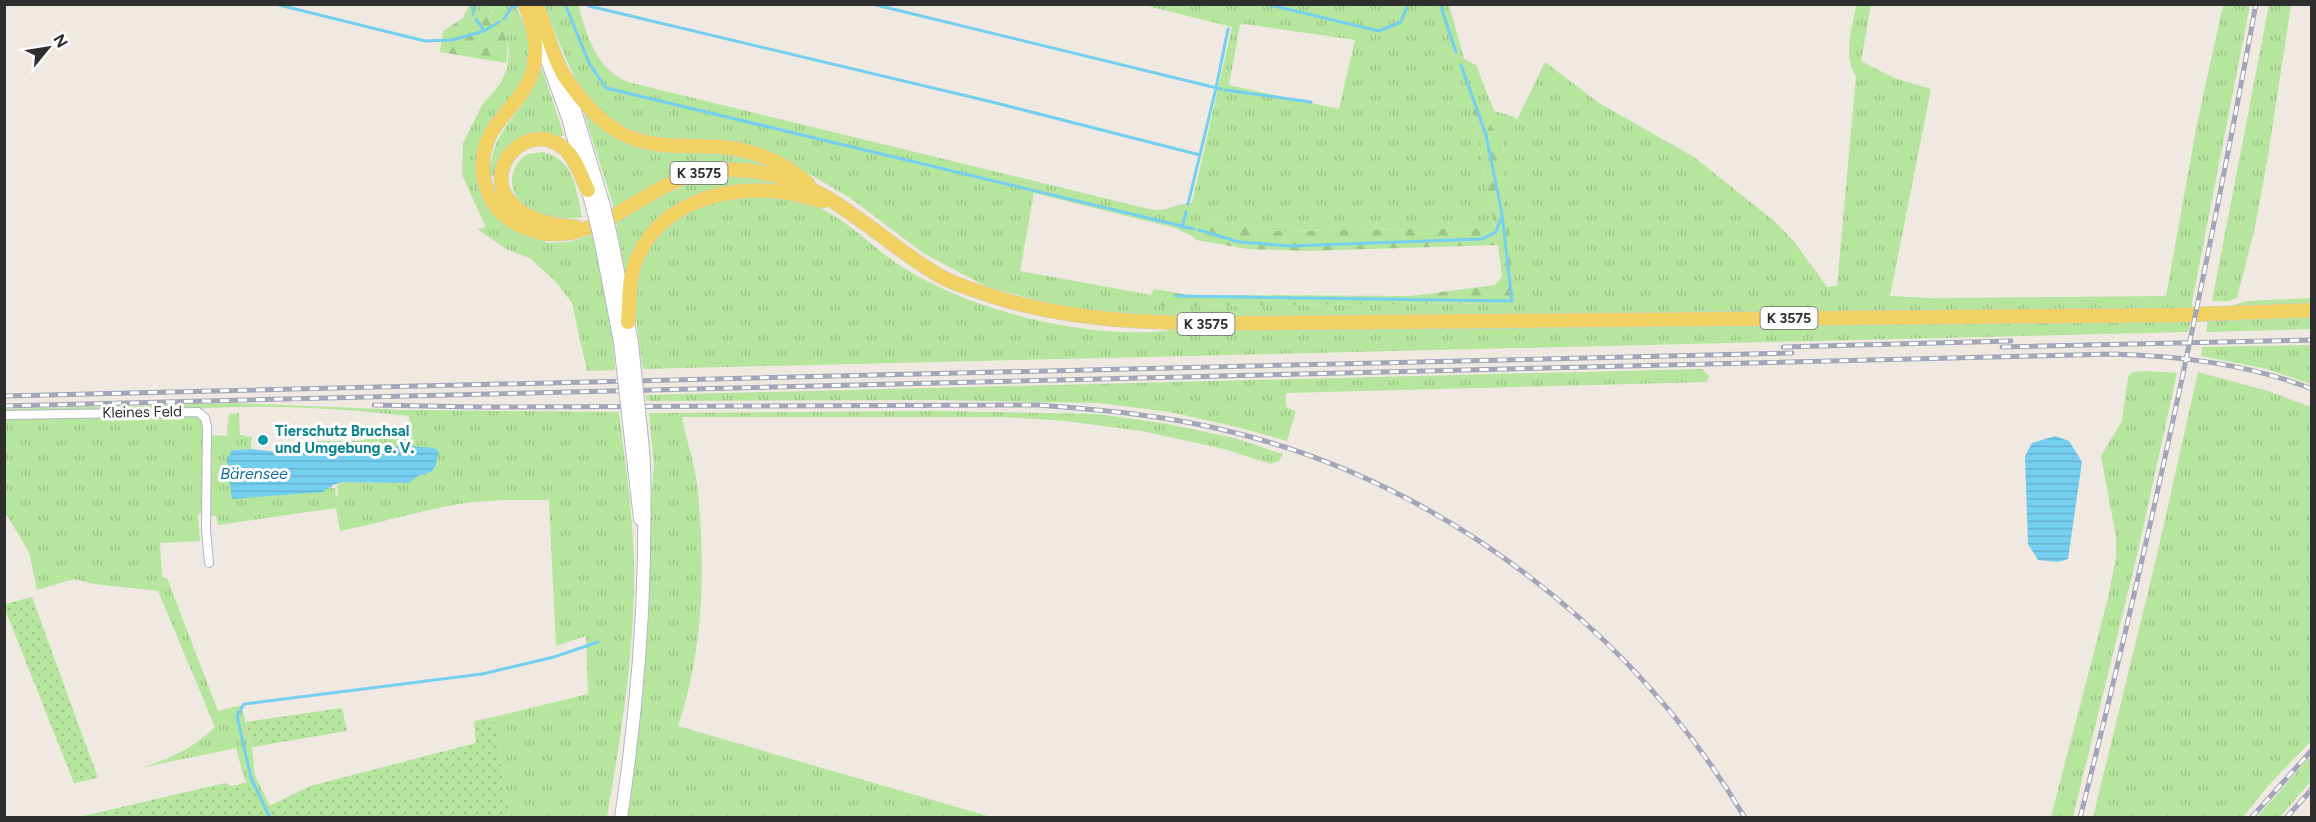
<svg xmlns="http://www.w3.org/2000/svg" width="2316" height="822" font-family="Figtree,sans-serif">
<defs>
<pattern id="grass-tufts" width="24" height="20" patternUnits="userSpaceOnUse" patternTransform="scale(1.5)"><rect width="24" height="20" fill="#b6e59e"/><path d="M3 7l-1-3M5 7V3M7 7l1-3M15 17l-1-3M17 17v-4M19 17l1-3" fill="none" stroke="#9dc588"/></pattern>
<pattern id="forest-firs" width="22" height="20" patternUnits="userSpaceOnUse" patternTransform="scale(1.5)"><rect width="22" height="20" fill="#b6e59e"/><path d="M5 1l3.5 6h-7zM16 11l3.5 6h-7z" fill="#9dc588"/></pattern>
<pattern id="park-dots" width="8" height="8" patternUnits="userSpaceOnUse" patternTransform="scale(1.5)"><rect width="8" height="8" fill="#b6e59e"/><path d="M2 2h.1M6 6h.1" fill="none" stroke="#9dc588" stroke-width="1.8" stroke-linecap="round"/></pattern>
<pattern id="water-rules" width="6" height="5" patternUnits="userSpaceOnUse" patternTransform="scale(1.5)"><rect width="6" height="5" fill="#75cff0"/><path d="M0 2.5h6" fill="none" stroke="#66b2ce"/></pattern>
</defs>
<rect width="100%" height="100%" fill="#efe9e1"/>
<path fill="url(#grass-tufts)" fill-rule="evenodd" d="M 469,5 L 516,5 L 526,30 L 530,55 L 527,74 L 502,110 L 478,178 L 526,234 L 549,243 L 569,242 L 592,235 L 611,318 L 615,370 L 587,371 L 572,303 L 556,282 L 531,259 L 506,249 L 477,229 L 486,227 L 462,175 L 463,143 L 482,105 L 500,84 L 507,69 L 509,50 L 505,35 L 492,10 L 463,18 Z
M 544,5 L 578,5 C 588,37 595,68 628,82 L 1153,210 C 1168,211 1179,203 1192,203 L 1232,27 L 1144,5 L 1449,5 L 1464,59 L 1476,65 L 1494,111 L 1512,116 L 1517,120 L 1545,62 L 1599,103 L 1694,157 L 1774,221 L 1793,240 L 1827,287 L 1837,286 L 1856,76 C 1842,57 1853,26 1856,5 L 1871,5 L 1861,61 L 1894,78 L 1931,89 L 1890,296 L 1932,298 L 2166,296 L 2197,124 L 2223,5 L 2250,5 L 2192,302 L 2193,310 L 1216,317 L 1110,313 L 1052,304 L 987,287 L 923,253 L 849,197 L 777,156 L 633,133 L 603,114 L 582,92 L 565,57 ZM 1245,24 L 1355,40 L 1339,109 L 1229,85 L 1240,25 ZM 1485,106 L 1493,129 L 1503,142 L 1513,303 L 1162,306 L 1154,301 L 1151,295 L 1020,271 L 1034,193 L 1175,228 L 1192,236 L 1196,240 L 1204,220 L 1275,231 L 1495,228 L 1472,110 Z
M 2269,5 L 2291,5 L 2268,156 L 2255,227 L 2237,298 L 2229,301 L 2212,301 Z
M 542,69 L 564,135 L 560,137 C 522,126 504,140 494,177 L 489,175 C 492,124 529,112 539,71 Z
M 586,112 L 610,133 L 751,157 L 787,171 C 762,167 738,161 712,164 C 680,168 643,193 614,208 L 584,113 Z
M 543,152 C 575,160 576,189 582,217 C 563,220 538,218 523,205 C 507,191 508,164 529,154 C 533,153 539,153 543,152 Z
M 727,176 L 764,178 L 795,188 C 778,187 760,184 744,185 C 688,187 644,220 625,272 L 616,223 C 651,201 685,180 727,176 Z
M 765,194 C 785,198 805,200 822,209 C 852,224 875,250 904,268 C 974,312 1091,341 1174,330 L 2191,320 L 2188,332 L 643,369 L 633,297 L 639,264 L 665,226 L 710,200 Z
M 2311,298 L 2311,305 L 2211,308 L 2211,306 L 2230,306 L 2247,301 Z
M 2311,317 L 2311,329 L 2206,332 L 2208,320 Z
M 2311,345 L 2311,384 L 2267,369 L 2201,356 L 2202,347 Z
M 1702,369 L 1709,376 L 1707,382 L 1286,393 L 1286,407 L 1296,411 L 1287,441 L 1237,427 L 1170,412 L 1099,403 L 936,400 L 647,401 L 646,395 Z
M 2144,371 L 2177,373 L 2138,551 L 2073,817 L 2051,817 L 2108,598 L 2116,557 L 2116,537 L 2101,456 L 2122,421 L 2128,377 L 2132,372 Z
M 2198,372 L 2268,391 L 2311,407 L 2311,741 L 2268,786 L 2243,817 L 2093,817 L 2157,555 Z
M 234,403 L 405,410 L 619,412 C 626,469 635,527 634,585 C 633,664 620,740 607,817 L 510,817 L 494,717 L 588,694 L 586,636 L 556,646 L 549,500 C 515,500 481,499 448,506 C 411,513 376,524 340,531 L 336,508 L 218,525 L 216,516 L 210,516 L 209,435 L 227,436 L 229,414 L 239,413 L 240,435 L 252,437 L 251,449 L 232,450 L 328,488 L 335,488 L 336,497 L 338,496 L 337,485 L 344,482 L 409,483 L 418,476 L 431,472 L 435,467 L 410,446 L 319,452 L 317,441 L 357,441 L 410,431 L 409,416 C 337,408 265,404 193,409 L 202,419 L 204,427 L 204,511 L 198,515 L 200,541 L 160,543 L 162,577 L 167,578 L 218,711 L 241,705 L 252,747 L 255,776 L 270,806 L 265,808 L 244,778 L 236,748 L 140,768 C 172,758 190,750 215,727 L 158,591 L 94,584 L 74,579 L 37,590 L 29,552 L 5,512 L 5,409 Z
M 936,411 L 1098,414 L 1168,424 L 1234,438 L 1283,454 L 1279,461 L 1271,464 L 1224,449 L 1142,431 L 1065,421 L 1003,417 L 682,417 C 686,439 694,462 697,484 C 706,565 704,649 678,726 L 991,817 L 627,818 L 643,694 L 649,611 L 651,501 L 654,465 L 649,413 Z
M 2311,756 L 2311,781 L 2280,817 L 2257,817 Z"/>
<path fill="url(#forest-firs)" d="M 491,10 C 503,27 511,43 506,63 L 440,52 L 443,31 L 463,18 Z
M 1485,106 L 1493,129 L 1503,142 L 1514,303 L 1162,306 L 1154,301 L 1151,295 L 1154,289 L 1188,295 L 1411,296 L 1495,285 L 1502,276 L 1498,245 L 1305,251 L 1248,249 L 1196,240 L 1204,220 L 1275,231 L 1495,228 L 1472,110 Z"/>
<path fill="url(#park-dots)" d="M 32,597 L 98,778 L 74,783 L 5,609 L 5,604 Z
M 342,708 L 347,731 L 252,747 L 246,722 Z
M 494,717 L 510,817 L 79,817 L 225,783 L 232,786 L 249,782 L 265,808 L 310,786 L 476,743 L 474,721 Z"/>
<path fill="url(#water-rules)" d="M 2055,436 L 2069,441 L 2082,462 L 2068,559 L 2058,562 L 2038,560 L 2028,544 L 2025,456 L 2032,443 Z
M 410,446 L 434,448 L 439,452 L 435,467 L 431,472 L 418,476 L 409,483 L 344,482 L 332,485 L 332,487 L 328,488 L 323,492 L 232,499 L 227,460 L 232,450 L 251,449 L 286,453 Z"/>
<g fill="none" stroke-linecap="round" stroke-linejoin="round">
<path stroke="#75cff0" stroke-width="3" d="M 275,4 L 425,41 L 452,40 L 484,31 L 499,22
M 565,4 L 589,63 L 606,88 L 1194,229
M 872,4 L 1221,89
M 1266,4 L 1379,31 L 1401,22 L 1408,4
M 1440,4 L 1456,52
M 589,6 L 992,102 L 1200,155
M 473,14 L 474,4
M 476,19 L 484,31
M 504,19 L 511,8 L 521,4
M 1225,90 L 1311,102
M 1188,204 L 1216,88 L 1228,29
M 1182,227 L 1186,212
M 1199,230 L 1239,242 L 1290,246 L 1482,239 L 1496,232 L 1502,215
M 1176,296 L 1512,301 L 1502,214 L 1486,135 L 1461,65
M 270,818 L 251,778 L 237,716 L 244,704 L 482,674 L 554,657 L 598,642"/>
<defs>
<path id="minor" d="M 4,415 L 198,412 L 205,418 L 207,427 L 206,530 L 209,563"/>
<path id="secondary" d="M 537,33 L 568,118 L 592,206
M 566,81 L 604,206
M 611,236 L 632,343
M 600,238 L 620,342
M 632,449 L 640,519
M 621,818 C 634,731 642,646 644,558 C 644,521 646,486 643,449"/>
<path id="primary" d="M 525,4 C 535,28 540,57 529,81 C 520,99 505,112 494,128 C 477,154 479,188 500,211 C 508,220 520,226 531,230 C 587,248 628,201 676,181 C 705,169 733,167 764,173 C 832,185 882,243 940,276 C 960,287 983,293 1005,300 C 1090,324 1178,324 1267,323 L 2177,315 L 2312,310
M 536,4 C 546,26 552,57 565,77 C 580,98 596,119 619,132 C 654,152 693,143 731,148 C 761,153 786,163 808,184
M 576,227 C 445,217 515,104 566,150 C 577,161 581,177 588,190
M 628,322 C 630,302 628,282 635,263 C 658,203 724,185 781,192 C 795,193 808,198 822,201"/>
</defs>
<use href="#minor" stroke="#b4b7c1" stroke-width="10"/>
<use href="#secondary" stroke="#b4b7c1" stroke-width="14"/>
<use href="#primary" stroke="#c9c9c9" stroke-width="15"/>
<use href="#minor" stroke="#fff" stroke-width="8"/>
<use href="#secondary" stroke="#fff" stroke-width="12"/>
<use href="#primary" stroke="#f2d163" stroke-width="14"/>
<defs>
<path id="rail" d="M 1783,347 L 2011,341
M 2002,347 L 2312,340
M 4,396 L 1792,353
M 374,405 L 477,407 L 1038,405 C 1105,410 1171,416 1236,433 C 1446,486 1635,632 1745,818
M 4,406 L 2113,354 C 2180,356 2248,364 2312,389
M 2080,818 C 2148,549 2206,277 2256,4
M 2251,818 L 2312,750
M 2286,818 L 2312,789"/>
</defs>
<use href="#rail" stroke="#a3a6b8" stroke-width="5"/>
<use href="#rail" stroke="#fff" stroke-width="3" stroke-dasharray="9" stroke-linecap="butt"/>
<defs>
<path id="secondary-bridge" d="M 592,206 L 600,238
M 604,206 L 611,236
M 620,342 L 632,449
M 632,343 L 643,449"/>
</defs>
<use href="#secondary-bridge" stroke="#b4b7c1" stroke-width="14" stroke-linecap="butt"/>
<use href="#secondary-bridge" stroke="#fff" stroke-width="12"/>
</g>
<circle fill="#0f9aa8" stroke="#fff" stroke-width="2" cx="263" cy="440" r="6"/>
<g text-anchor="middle" stroke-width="6" stroke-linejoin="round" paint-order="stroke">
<g fill="#fff" stroke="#6d6d6d" stroke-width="1.5">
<rect x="670.5" y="162" width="57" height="22" rx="4.5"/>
<rect x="1760.5" y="307" width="57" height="22" rx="4.5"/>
<rect x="1177.5" y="313" width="57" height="22" rx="4.5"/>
</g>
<g font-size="14" font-weight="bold" fill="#2e2e2e">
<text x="699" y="178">K 3575</text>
<text x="1789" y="323">K 3575</text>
<text x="1206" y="329">K 3575</text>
</g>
<g font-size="15" fill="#2e2e2e" stroke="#fff">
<text transform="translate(142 412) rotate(-1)" y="5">Kleines Feld</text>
</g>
<g font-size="15" font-weight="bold" fill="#0d838f" stroke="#fff" text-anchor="start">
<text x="275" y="436">Tierschutz Bruchsal<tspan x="275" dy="17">und Umgebung e. V.</tspan></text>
</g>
<g font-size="16" font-style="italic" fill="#0d6fa3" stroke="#fff">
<text x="254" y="479">Bärensee</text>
</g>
</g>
<rect width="2316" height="822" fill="none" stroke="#2e2e2e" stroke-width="12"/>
<g transform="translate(48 48) rotate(60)" stroke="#ffffff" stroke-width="4.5" paint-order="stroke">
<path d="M0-4.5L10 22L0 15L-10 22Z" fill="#2e2e2e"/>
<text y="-9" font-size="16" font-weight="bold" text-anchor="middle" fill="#2e2e2e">N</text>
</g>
</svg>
